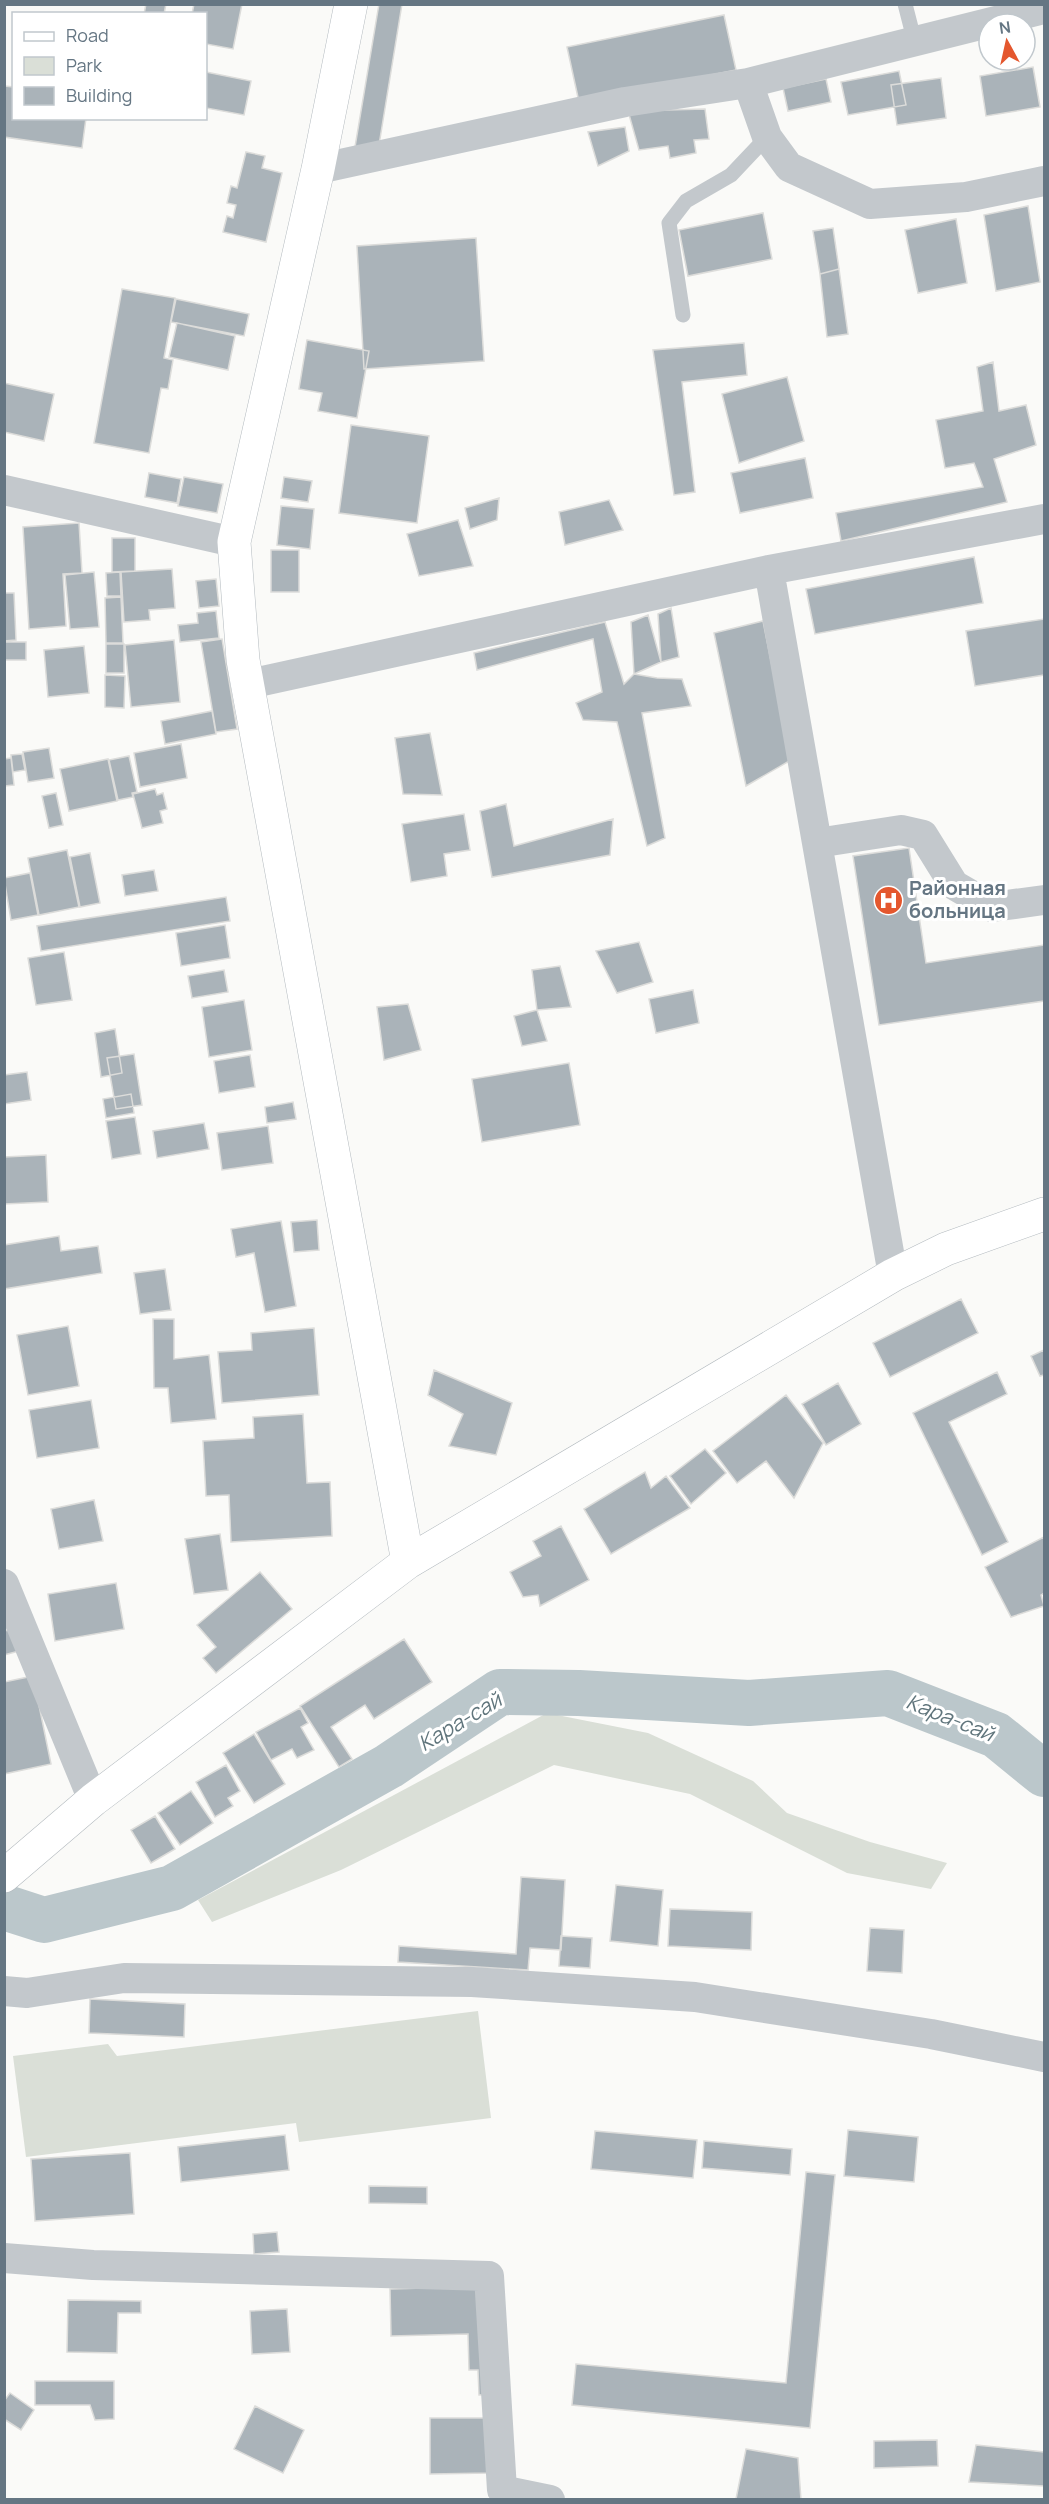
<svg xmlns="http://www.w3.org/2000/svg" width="1049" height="2504" font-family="Manrope,sans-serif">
<rect width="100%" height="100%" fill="#fafaf8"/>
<path fill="#dadfd7" d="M 547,1713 L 648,1733 L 753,1781 L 787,1813 L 870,1842 L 947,1863 L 931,1889 L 847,1873 L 690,1794 L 554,1765 L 341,1870 L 212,1922 L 198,1900 Z
M 478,2011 L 491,2118 L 299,2142 L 296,2123 L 26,2157 L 13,2056 L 108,2044 L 117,2056 Z"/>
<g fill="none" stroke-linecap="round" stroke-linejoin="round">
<path stroke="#bbc7cb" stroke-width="46" d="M 4,1907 L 44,1920 L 172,1888 L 389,1766 L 500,1692 L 579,1693 L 749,1703 L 888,1693 L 996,1735 L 1044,1774"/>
</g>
<path fill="#aab3b9" stroke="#dcdcda" stroke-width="1.5" d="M 146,4 L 166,4 L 164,14 L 144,14 Z
M 194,4 L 242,4 L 233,49 L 206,44 L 206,14 L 192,14 Z
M 379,4 L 402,4 L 378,151 L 355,147 Z
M 724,15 L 736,70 L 579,102 L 567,47 Z
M 1033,67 L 1040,107 L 986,116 L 980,76 Z
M 899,71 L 906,105 L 848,115 L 841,82 Z
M 206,72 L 251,81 L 244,115 L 206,108 Z
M 941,78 L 946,118 L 897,125 L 891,85 Z
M 826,79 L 831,102 L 788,111 L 783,88 Z
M 4,86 L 14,87 L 14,118 L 86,118 L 82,148 L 4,137 Z
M 705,109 L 709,139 L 694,140 L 696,153 L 670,158 L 668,146 L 639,150 L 628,111 Z
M 625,127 L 629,151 L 598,166 L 588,132 Z
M 246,152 L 265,156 L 262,168 L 282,173 L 266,242 L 223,232 L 227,216 L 233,218 L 236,205 L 227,203 L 231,186 L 237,188 Z
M 1028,206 L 1040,282 L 996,291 L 984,215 Z
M 763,213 L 772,259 L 688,276 L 679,230 Z
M 956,219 L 967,283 L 918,293 L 905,230 Z
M 833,228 L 839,269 L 820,274 L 813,231 Z
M 476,238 L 484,361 L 364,369 L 357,246 Z
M 839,269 L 848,334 L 827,337 L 820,274 Z
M 122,289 L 175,298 L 164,358 L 173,360 L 168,389 L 161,388 L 149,453 L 94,443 Z
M 176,299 L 249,314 L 244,336 L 171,322 Z
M 177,323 L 235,336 L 228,370 L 169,357 Z
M 307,340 L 369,351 L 357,418 L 318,411 L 322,393 L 299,389 Z
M 744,343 L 747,375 L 682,382 L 695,492 L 674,495 L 653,350 Z
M 993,362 L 999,411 L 1026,405 L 1036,445 L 994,459 L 1007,502 L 841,541 L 836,513 L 983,487 L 974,463 L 945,468 L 936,420 L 983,411 L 977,367 Z
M 787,377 L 804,441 L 739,463 L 722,394 Z
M 4,383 L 54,394 L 44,441 L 4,432 Z
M 351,425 L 429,436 L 417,523 L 339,513 Z
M 805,458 L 813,498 L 740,513 L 731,473 Z
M 149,473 L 181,479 L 177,503 L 145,497 Z
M 184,477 L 223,484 L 217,513 L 178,506 Z
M 284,477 L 312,481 L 308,502 L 281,498 Z
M 499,498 L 497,520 L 470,529 L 465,508 Z
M 609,500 L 623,530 L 565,545 L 559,512 Z
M 281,506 L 314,509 L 310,549 L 277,545 Z
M 458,520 L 473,566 L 419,576 L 407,534 Z
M 79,523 L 82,573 L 63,574 L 66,626 L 29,629 L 23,527 Z
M 112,538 L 135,538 L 135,571 L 112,572 Z
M 271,550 L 299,550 L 299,592 L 271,592 Z
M 974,557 L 983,603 L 815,634 L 806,589 Z
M 172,569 L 175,608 L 149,610 L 150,620 L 124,622 L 121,572 Z
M 94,572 L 99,627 L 70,629 L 65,575 Z
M 120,572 L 121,596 L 107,596 L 106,573 Z
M 216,579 L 219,606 L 199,608 L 196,581 Z
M 4,593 L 14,593 L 16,640 L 4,641 Z
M 121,597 L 123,643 L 106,643 L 105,598 Z
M 671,608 L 679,657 L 661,662 L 658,614 Z
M 216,611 L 219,638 L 180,642 L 178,625 L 198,623 L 197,613 Z
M 648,615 L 661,662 L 634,674 L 631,622 Z
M 1044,619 L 1044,675 L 975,686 L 966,631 Z
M 763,621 L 791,760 L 746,786 L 714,633 Z
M 605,622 L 624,684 L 634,674 L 657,678 L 682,679 L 691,706 L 642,713 L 665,838 L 647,846 L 617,722 L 583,720 L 576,703 L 602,692 L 593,639 L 477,670 L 474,653 Z
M 222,639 L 237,729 L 216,732 L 201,642 Z
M 174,640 L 180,702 L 131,707 L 125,645 Z
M 4,642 L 26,642 L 26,660 L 4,660 Z
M 106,644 L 124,644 L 124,673 L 106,673 Z
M 84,646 L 89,693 L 48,697 L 44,650 Z
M 105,675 L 125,676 L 124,708 L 105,707 Z
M 212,711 L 216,734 L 165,744 L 161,721 Z
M 430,733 L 442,795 L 403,794 L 395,738 Z
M 181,744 L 187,778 L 140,787 L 134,753 Z
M 49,748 L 54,778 L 28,782 L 23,752 Z
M 22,754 L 25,770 L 13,772 L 11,755 Z
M 129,756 L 137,792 L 132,793 L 133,797 L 118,800 L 109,760 Z
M 11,758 L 14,785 L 4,786 L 4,759 Z
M 108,759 L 117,801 L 69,811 L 60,769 Z
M 155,789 L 157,795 L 163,793 L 167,809 L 160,811 L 163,823 L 142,828 L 133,794 Z
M 56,793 L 63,825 L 49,828 L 42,796 Z
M 506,804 L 514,846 L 613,819 L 610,855 L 492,877 L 480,811 Z
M 464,814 L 470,850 L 444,854 L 447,876 L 411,882 L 402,824 Z
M 909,848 L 926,963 L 1044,945 L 1044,1001 L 879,1025 L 853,856 Z
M 67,850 L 79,907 L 39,915 L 28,858 Z
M 90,853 L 100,903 L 80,907 L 70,857 Z
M 154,870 L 158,891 L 125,896 L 122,875 Z
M 30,873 L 38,915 L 11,920 L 4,878 Z
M 226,897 L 230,921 L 41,951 L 37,926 Z
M 225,925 L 230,958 L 181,966 L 176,933 Z
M 639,942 L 653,982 L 617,993 L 596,951 Z
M 64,952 L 72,1000 L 36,1005 L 28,958 Z
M 560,966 L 571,1007 L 537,1010 L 532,970 Z
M 224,970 L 228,992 L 192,998 L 188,976 Z
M 693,990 L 699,1023 L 656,1033 L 649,999 Z
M 244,1000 L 252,1050 L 209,1057 L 202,1007 Z
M 408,1004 L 421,1050 L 384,1060 L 377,1007 Z
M 537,1010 L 547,1041 L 522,1046 L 514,1016 Z
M 115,1029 L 122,1073 L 101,1077 L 95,1033 Z
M 134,1054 L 142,1105 L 116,1109 L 107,1058 Z
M 250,1055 L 255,1087 L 219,1093 L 214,1061 Z
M 569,1063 L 580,1125 L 482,1142 L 472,1079 Z
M 27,1072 L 31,1100 L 4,1104 L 4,1075 Z
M 131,1094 L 134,1113 L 106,1118 L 103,1099 Z
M 293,1102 L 296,1119 L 267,1123 L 265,1107 Z
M 135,1117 L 141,1154 L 112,1159 L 106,1121 Z
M 204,1123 L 209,1149 L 157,1158 L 153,1131 Z
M 268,1126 L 273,1163 L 222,1170 L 217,1133 Z
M 46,1155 L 48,1202 L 4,1204 L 4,1157 Z
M 317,1220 L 319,1250 L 294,1252 L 291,1222 Z
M 281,1221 L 296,1306 L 265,1312 L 254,1253 L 236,1257 L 231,1229 Z
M 59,1236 L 61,1251 L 98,1246 L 102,1273 L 4,1289 L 4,1245 Z
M 165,1269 L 171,1310 L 140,1314 L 134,1273 Z
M 961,1299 L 978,1333 L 890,1377 L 873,1343 Z
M 153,1319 L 174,1319 L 174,1359 L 209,1355 L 216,1419 L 171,1423 L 168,1388 L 154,1388 Z
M 68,1326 L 79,1386 L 28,1395 L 17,1335 Z
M 314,1328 L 319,1395 L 222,1403 L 218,1352 L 252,1350 L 251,1333 Z
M 1044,1350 L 1044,1375 L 1040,1376 L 1031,1356 Z
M 434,1370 L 512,1403 L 496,1455 L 449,1446 L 463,1414 L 428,1395 Z
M 997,1372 L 1007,1394 L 949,1422 L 1008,1542 L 982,1555 L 913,1413 Z
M 838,1383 L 861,1424 L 826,1445 L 802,1404 Z
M 786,1395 L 823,1443 L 794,1498 L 766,1461 L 737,1483 L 713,1451 Z
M 91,1400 L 99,1448 L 37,1458 L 29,1410 Z
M 303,1414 L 307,1483 L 330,1482 L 332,1536 L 231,1542 L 229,1495 L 206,1496 L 203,1441 L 254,1438 L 253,1417 Z
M 705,1449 L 726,1473 L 691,1504 L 670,1476 Z
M 645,1472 L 651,1488 L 666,1476 L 690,1508 L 611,1554 L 584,1509 Z
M 94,1500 L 103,1541 L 59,1549 L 51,1509 Z
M 561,1526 L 589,1580 L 540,1606 L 538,1595 L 523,1597 L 510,1572 L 541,1556 L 533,1541 Z
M 220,1534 L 228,1590 L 194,1594 L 185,1539 Z
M 1044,1537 L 1044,1593 L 1041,1595 L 1044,1606 L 1011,1617 L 985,1567 Z
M 260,1572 L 292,1609 L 216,1673 L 203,1658 L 216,1647 L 197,1625 Z
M 116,1583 L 124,1629 L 55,1641 L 48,1594 Z
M 14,1629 L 19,1651 L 4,1655 L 4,1631 Z
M 404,1639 L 432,1682 L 374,1719 L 365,1705 L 331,1727 L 352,1759 L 339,1767 L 300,1706 Z
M 33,1676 L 51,1764 L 4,1774 L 4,1682 Z
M 300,1708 L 308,1723 L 301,1727 L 314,1750 L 297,1758 L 292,1749 L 271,1760 L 256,1732 Z
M 254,1734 L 285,1784 L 254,1803 L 223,1753 Z
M 226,1765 L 240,1791 L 228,1798 L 233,1806 L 215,1817 L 196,1782 Z
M 191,1791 L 213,1823 L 180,1845 L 158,1813 Z
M 155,1816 L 175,1849 L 151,1863 L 131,1830 Z
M 521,1877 L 565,1880 L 561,1950 L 530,1948 L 528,1970 L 398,1962 L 399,1946 L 516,1954 Z
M 616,1885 L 663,1890 L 658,1946 L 610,1941 Z
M 670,1909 L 752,1912 L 751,1950 L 668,1946 Z
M 870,1928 L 904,1930 L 902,1973 L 867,1971 Z
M 561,1936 L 592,1938 L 590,1968 L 559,1966 Z
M 90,1999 L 185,2004 L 184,2037 L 89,2033 Z
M 848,2130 L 918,2137 L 914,2182 L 844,2176 Z
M 595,2131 L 697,2140 L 693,2178 L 591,2169 Z
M 285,2135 L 289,2170 L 181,2182 L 178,2147 Z
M 704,2141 L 792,2149 L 790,2175 L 702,2168 Z
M 130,2153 L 134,2214 L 35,2221 L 31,2159 Z
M 806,2172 L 835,2175 L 810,2428 L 572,2405 L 576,2364 L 786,2383 Z
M 369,2186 L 427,2187 L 427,2204 L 369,2203 Z
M 277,2232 L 279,2252 L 254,2254 L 253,2234 Z
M 493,2286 L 495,2394 L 479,2395 L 478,2370 L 469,2370 L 468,2334 L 391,2336 L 390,2289 Z
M 68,2300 L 141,2301 L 141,2313 L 118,2313 L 117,2353 L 67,2352 Z
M 287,2309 L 290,2352 L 252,2354 L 250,2311 Z
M 35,2381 L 114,2381 L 114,2419 L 95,2420 L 90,2405 L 35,2405 Z
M 10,2393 L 34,2410 L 21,2430 L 4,2419 L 4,2401 Z
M 255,2406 L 304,2430 L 283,2473 L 234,2449 Z
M 430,2418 L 490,2418 L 490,2473 L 430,2474 Z
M 937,2440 L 938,2466 L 874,2468 L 874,2441 Z
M 976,2445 L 1044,2452 L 1044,2486 L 969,2482 Z
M 746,2449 L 798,2458 L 801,2500 L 736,2499 Z"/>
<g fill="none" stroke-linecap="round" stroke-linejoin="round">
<defs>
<path id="secondary" d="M 351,4 L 318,169 L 234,542 L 243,660 L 408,1562
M 4,1876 L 93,1800 L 408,1562 L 893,1275 L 946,1249 L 1044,1214"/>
</defs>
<use href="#secondary" stroke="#b3babf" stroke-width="34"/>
<path stroke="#c3c8cc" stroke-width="15" d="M 905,4 L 915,43
M 683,315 L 669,223 L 686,201 L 731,175 L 767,137"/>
<path stroke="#c3c8cc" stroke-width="30" d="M 748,83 L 767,137 L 789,167 L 870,204 L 966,197 L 1044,181
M 318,169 L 625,102 L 748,83 L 1044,9
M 4,490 L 234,542
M 769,570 L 893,1275
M 249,684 L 769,570 L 1044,519
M 817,843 L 901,830 L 923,835 L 954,885 L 992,907 L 1044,900
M 4,1584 L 93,1800
M 4,1991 L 27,1993 L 124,1978 L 472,1982 L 695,1997 L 931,2034 L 1044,2057
M 4,2258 L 93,2265 L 489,2276 L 502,2490 L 550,2500"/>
<use href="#secondary" stroke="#fff" stroke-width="33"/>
</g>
<defs>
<symbol id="hospital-disc" viewBox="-11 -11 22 22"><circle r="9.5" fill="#e4572e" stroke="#fff"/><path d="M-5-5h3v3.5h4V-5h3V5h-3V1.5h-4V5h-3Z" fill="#fff"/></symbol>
</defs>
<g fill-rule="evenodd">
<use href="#hospital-disc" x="872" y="884" width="33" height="33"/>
</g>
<g text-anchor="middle" stroke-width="6" stroke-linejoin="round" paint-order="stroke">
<g font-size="20" font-weight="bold" fill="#657683" stroke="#fff" text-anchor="start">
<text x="909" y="895">Районная<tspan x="909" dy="23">больница</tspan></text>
</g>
<g font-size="21" font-style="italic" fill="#60757c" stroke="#fff">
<text transform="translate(950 1718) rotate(22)" y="7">Кара-сай</text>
<text transform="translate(460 1722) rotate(-31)" y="7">Кара-сай</text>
</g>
</g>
<rect width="1049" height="2504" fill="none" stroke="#657683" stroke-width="12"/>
<rect x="12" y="12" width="195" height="108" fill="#ffffff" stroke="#c1c8cd" stroke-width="1.5"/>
<rect x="24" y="32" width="30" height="9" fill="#ffffff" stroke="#c1c8cd" stroke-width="1.5"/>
<text x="66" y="42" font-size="18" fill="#657683">Road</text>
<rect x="24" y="57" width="30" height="18" fill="#dadfd7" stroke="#c1c8cd" stroke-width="1.5"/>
<text x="66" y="72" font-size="18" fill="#657683">Park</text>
<rect x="24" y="87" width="30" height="18" fill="#aab3b9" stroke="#c1c8cd" stroke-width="1.5"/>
<text x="66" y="102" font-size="18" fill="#657683">Building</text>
<g transform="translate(1007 42) rotate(352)"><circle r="28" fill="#ffffff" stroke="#c1c8cd" stroke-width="1.5"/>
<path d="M0-4.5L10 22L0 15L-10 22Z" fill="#e4572e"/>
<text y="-9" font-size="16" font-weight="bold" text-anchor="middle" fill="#657683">N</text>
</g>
</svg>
